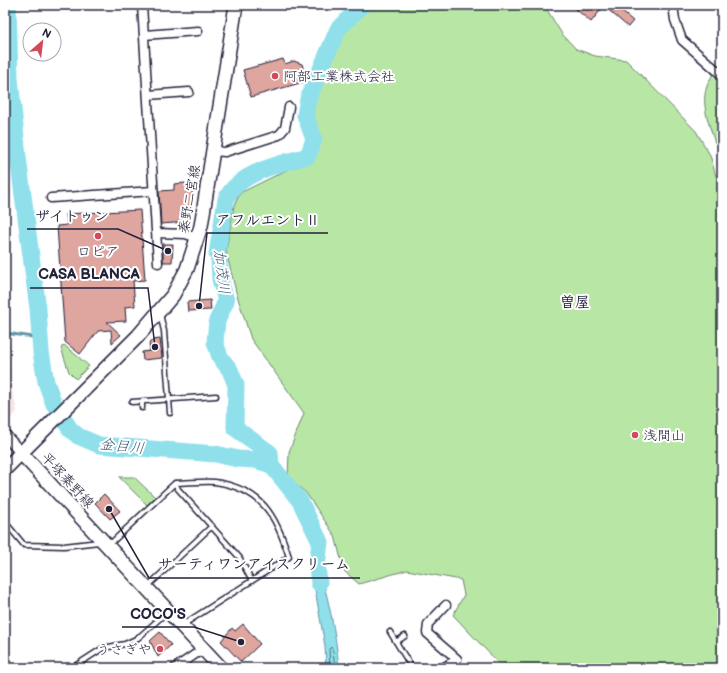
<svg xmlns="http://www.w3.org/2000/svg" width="727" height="673" font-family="'Balsamiq Sans','Klee One',sans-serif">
<rect width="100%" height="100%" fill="#fff"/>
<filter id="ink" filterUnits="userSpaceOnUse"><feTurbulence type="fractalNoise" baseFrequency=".025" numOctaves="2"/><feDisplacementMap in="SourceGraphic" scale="8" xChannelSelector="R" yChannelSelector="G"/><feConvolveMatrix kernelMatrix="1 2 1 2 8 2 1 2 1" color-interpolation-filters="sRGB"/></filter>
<g filter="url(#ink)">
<path fill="#f5e4e2" d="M 5,339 L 10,345 L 11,387 L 17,411 L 11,419 L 5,417 Z"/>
<path fill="#b8e7a5" stroke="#6d8470" d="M 356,5 L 544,5 L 562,34 L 576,49 L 595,56 L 626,60 L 696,131 L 710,155 L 719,187 L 722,182 L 722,668 L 503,668 L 453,615 L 464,595 L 461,580 L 407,570 L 359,584 L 344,571 L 335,536 L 306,493 L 288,477 L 289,452 L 304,413 L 251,339 L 236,292 L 226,251 L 234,206 L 240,193 L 303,162 L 316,130 L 311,101 Z
M 722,63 L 722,143 L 715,143 C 704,109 696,91 722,63 Z
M 64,345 L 89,366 L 76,379 L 69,372 L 61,348 Z
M 119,477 L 134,477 L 155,497 L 147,505 Z"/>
<path fill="#8fe0eb" stroke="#6394a5" d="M 316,558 C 327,591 336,633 339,668 L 326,668 L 325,646 L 311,567 Z"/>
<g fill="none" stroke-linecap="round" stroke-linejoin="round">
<path stroke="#4e6e81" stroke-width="1" d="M 330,668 L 329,649 L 331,647 L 333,651 L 335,668"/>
<path stroke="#6394a5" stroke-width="3" d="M 5,333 L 40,338"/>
<path stroke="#8fe0eb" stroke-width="17" d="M 8,5 L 10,78 L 18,157 L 38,309 L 41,352 L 46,382 L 54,404 L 70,429 L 78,436 L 99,445 L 216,454 L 238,459 L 255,460 L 271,465 L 300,501 L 320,542 L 317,566 L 319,583
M 271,465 L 270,453 L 235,428 L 236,385 L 230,370 L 220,357 L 215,342 L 217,321 L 226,301 L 220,279 L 219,258 L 217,254 L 226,199 C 239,172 282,163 308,156 L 314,139 L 305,115 L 308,99 L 338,29 L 362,5"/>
</g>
<path fill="#dfa59f" stroke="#22223b" d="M 571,5 L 614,5 L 633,21 L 628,27 L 604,6 L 591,22 Z
M 283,59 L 285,64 L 294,61 L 302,64 L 307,81 L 251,97 L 243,70 Z
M 185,183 L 193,193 L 188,222 L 161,224 L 159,191 L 174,190 L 174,184 Z
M 140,210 L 145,280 L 133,281 L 135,306 L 125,307 L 126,321 L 107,322 L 121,335 L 112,343 L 111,330 L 98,331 L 80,354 L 65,342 L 57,226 L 67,225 L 66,214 Z
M 163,244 L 173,244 L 172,262 L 163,262 Z
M 210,300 L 211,310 L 188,311 L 187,302 Z
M 160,339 L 162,358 L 143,360 L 142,352 L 150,351 L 149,343 L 153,340 Z
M 104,494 L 120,511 L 110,519 L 95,503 Z
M 243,624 L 260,644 L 241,662 L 221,641 L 232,628 L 235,631 Z
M 160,632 L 171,645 L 158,657 L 150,641 Z"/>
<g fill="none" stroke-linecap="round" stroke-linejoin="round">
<defs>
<path id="service" d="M 160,314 L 164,331 L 170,413
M 132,402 L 216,396
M 142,408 L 142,401
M 175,483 L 178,489 L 239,557 L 252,581
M 5,522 L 24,545 L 64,546 L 99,542
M 109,545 L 175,483 C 188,483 202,481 215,482 C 262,489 276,515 289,557 L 184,624
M 148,586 L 212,526
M 390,632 L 412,668
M 396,642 L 405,636
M 72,668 L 103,648 L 125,644 L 138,638 L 167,612"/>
<path id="minor" d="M 142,5 L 158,263
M 673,5 L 675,20 L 682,40 L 722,75
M 144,35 L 198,31
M 148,95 L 189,92
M 213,151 L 225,152 L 279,135 L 285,128 L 289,107
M 51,198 L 153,191
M 156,233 L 185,234 L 198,238
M 175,668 L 203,649
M 443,668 L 457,659 L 427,633 L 428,624 L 446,605"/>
<path id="tertiary" d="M 5,435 L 22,454"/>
<path id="primary" d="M 22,454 L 221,668
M 5,469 L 138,336 L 173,295 L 187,269 L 201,226 L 236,5"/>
</defs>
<use href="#service" stroke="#22223b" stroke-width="7"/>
<use href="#minor" stroke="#22223b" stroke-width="11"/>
<use href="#tertiary" stroke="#22223b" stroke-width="13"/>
<use href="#primary" stroke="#22223b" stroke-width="16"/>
<use href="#service" stroke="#fff" stroke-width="4"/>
<use href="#minor" stroke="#fff" stroke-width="8"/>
<use href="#tertiary" stroke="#fff" stroke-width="10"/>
<use href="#primary" stroke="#fff" stroke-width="13"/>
</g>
</g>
<g fill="#d1495b" stroke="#fff" stroke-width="1.5">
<circle cx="275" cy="76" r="4"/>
<circle cx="98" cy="236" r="4"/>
<circle cx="635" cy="435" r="4"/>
<circle cx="160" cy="649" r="4"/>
</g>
<g text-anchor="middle" stroke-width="4" stroke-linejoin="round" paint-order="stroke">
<g font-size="14" fill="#22223b" stroke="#fff" text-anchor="start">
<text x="283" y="81">阿部工業株式会社</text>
<text x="98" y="256" text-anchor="middle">ロピア</text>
<text x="643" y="440">浅間山</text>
<text x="152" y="654" text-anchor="end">うさぎや</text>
</g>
<g font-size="14" fill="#22223b" stroke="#fff">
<text transform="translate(189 199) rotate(-80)" y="5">秦野二宮線</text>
<text transform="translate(68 480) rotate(47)" y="5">平塚秦野線</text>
</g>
<g font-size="15" font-style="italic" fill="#435b70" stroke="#fff">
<text transform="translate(222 272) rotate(83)" y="5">加茂川</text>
<text transform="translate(122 446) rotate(6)" y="5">金目川</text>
</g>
<g font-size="15" font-weight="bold" fill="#22223b" stroke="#fff">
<text x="575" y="307">曽屋</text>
</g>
</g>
<path fill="none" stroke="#22223b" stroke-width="1.5" d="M168 251L118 229H27M199 306L207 233H328M155 347L148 288H30M109 509L149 578H360M241 642L194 627H122"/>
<g fill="#22223b" stroke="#fff" stroke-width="1.5">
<circle cx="168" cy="251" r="4"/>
<circle cx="199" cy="306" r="4"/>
<circle cx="155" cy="347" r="4"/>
<circle cx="109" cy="509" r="4"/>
<circle cx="241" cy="642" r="4"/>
</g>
<g font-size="15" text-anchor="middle" font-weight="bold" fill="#22223b" stroke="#fff" stroke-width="4" stroke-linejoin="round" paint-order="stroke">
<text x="72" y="221">ザイトゥン</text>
<text x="268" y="225">アフルエントⅡ</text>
<text x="89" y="279">CASA BLANCA</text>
<text x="254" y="569">サーティワンアイスクリーム</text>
<text x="158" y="619">COCO'S</text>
</g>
<rect width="727" height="673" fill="none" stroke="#fff" stroke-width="20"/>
<rect x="10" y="10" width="707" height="653" fill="none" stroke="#22223b" stroke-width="1.5" filter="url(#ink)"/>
<g transform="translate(42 42) rotate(28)"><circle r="19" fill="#ffffff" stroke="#a7a7b1"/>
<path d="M0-3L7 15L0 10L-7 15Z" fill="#d1495b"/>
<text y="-6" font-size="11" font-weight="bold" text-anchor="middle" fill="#22223b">N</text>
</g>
</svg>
